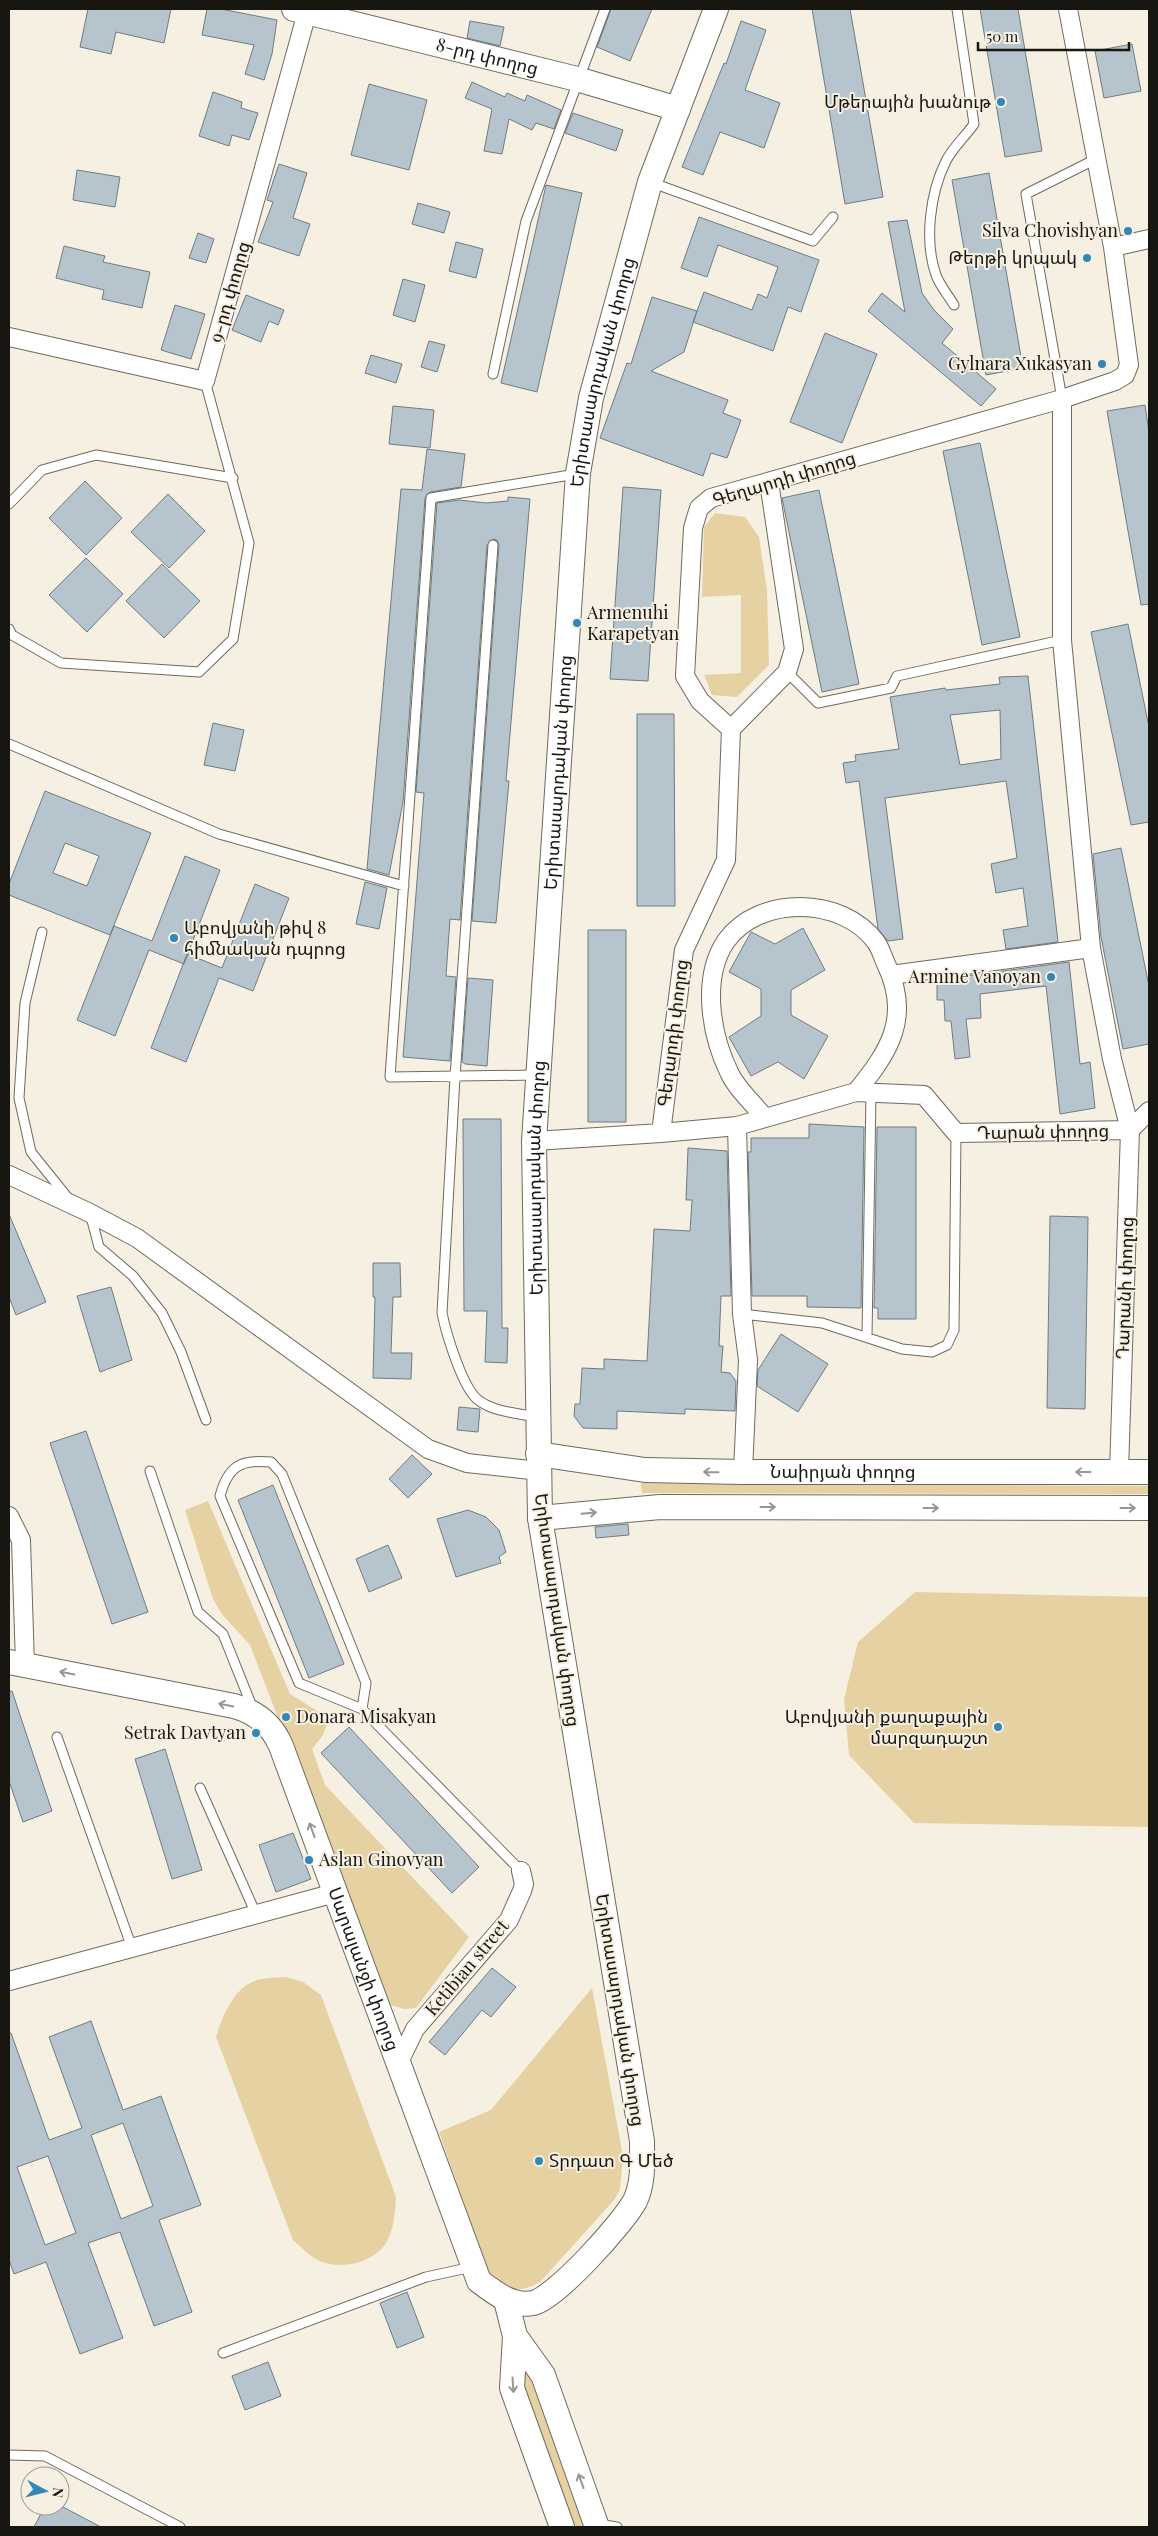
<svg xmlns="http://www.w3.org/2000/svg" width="1158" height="2536" font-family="'Playfair Display','Noto Sans Armenian',serif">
<rect width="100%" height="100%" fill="#f6f0e2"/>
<path fill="#e6d1a2" d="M 715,513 L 745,517 L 759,537 L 767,590 L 769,665 L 737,697 L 712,695 L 704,675 L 741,673 L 741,595 L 702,597 L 704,527 Z
M 641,1483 L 1149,1486 L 1149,1494 L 642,1493 Z
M 208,1501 L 290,1694 L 322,1714 L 327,1724 L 323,1735 L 312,1749 L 325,1785 L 469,1937 L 416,2008 L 404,2009 L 391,2005 L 378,1978 L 250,1645 L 221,1613 L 213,1599 L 185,1510 Z
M 915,1592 L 1149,1597 L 1149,1827 L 914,1823 L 849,1755 L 844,1699 L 858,1642 Z
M 286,1977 L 303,1982 L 321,1995 L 396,2197 C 395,2212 394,2233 384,2246 C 369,2265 335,2271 314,2258 C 307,2253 300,2246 293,2240 L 216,2037 C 223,2015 235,1983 262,1979 C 270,1977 278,1978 286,1977 Z
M 592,1988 L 623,2156 L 620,2189 L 615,2199 L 540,2282 C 516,2295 509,2289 489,2276 L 439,2132 L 491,2110 Z
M 525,2370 L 532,2376 L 586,2527 L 573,2527 L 523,2385 Z"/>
<path fill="#b6c4cd" stroke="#6f7c84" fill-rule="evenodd" d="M 88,9 L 171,9 L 164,43 L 116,32 L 111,54 L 80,47 Z
M 207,9 L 221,9 L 277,20 L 272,54 L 264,80 L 245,74 L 254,45 L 202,35 Z
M 611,9 L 652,9 L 630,61 L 597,47 Z
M 812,9 L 850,9 L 883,197 L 845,204 Z
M 980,9 L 1018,9 L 1042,151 L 1005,157 Z
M 470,21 L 504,27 L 500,46 L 467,38 Z
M 741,21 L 766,30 L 745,90 L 780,103 L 764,148 L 720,132 L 703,175 L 682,167 L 724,63 L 726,64 Z
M 1132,44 L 1141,91 L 1104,98 L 1095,51 Z
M 472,82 L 505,97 L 507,93 L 525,101 L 527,95 L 561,110 L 554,129 L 536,123 L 532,130 L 509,119 L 502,154 L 484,151 L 492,109 L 465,98 Z
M 369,84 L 427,100 L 409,170 L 351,155 Z
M 213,92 L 242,102 L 241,108 L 258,113 L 249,140 L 232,135 L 229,146 L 199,136 Z
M 573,113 L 623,130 L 616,151 L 565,133 Z
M 279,164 L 307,173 L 293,218 L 310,224 L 299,256 L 258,242 L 273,202 L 267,200 Z
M 77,170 L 120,177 L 115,207 L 73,200 Z
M 989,173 L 1023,368 L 986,375 L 952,180 Z
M 546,185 L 582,193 L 537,392 L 501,383 Z
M 418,203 L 450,212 L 444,233 L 412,224 Z
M 699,217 L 819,260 L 801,312 L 788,307 L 773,351 L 693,322 L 704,292 L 752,310 L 758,294 L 767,298 L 778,267 L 718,245 L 707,277 L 681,268 Z
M 907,220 L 922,293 L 934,310 L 953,329 L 942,343 L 996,389 L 981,406 L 868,311 L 882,293 L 905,312 L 888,222 Z
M 198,233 L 214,239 L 206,263 L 189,258 Z
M 456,242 L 483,249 L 476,278 L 449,271 Z
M 64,246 L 105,256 L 103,262 L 150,272 L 142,308 L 102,299 L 104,290 L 56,278 Z
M 403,279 L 425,285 L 415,322 L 393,315 Z
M 246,295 L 284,310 L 278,325 L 269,321 L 261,342 L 232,330 Z
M 652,297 L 697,311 L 684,352 L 651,371 L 728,400 L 723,413 L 741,420 L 727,458 L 711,453 L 703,476 L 600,438 L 627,363 L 631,364 Z
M 175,305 L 205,314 L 191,359 L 161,350 Z
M 825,333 L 877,354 L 842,443 L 790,422 Z
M 429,341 L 445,345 L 437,372 L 421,367 Z
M 371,355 L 402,364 L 396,383 L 365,373 Z
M 1145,405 L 1149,432 L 1149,604 L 1141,605 L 1107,411 Z
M 393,406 L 434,410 L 430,448 L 389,444 Z
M 980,443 L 1020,637 L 982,645 L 943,451 Z
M 427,449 L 465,454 L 461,487 L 430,492 L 425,498 L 403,802 L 389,875 L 367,869 L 401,489 L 422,490 Z
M 85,481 L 122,518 L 86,555 L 49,518 Z
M 623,487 L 661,490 L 648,681 L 610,679 Z
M 819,490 L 859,684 L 822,692 L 782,498 Z
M 168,494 L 205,531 L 169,568 L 131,532 Z
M 508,497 L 530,499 L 506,781 L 509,781 L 496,923 L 472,921 L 499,545 L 497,540 L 493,539 L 487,545 L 460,920 L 450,919 L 446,976 L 456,977 L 450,1061 L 403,1057 L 424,793 L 416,792 L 437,503 L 459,500 L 486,503 L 508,501 Z
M 86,558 L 123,594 L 87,632 L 49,595 Z
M 162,564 L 200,601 L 164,638 L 126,601 Z
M 1128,624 L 1149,727 L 1149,822 L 1131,825 L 1091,632 Z
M 1028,676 L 1058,942 L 1006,949 L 1003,930 L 1028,926 L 1023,888 L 996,893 L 991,864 L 1017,858 L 1006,781 L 885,798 L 903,939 L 888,941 L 878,929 L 859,781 L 846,783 L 843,763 L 856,761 L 855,755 L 899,749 L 890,697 L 945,688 L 946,690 L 1000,684 L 999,677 ZM 1000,710 L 1001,759 L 960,765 L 950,715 Z
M 637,714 L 674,714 L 675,906 L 637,906 Z
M 213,723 L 244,730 L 235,771 L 204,765 Z
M 45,791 L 151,833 L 110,935 L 9,895 L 9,884 ZM 65,843 L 99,856 L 87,886 L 53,873 Z
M 1121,848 L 1149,986 L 1149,1044 L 1123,1049 L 1101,937 L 1093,854 Z
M 185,856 L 220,870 L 184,964 L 149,950 L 115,1036 L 77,1020 L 114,926 L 152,941 Z
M 365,882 L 387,888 L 379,929 L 356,924 Z
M 255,884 L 289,898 L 253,991 L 219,978 L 186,1062 L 151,1048 L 187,954 L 222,968 Z
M 803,928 L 825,970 L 791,990 L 791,1015 L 828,1036 L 804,1079 L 778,1062 L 751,1076 L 729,1037 L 761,1016 L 761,989 L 729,972 L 751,932 L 775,944 Z
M 588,930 L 626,930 L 626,1122 L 588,1122 Z
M 1069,962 L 1080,1064 L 1090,1062 L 1095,1108 L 1060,1114 L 1046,986 L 980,994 L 981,1018 L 966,1019 L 970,1057 L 955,1059 L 951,1021 L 945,1021 L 944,1000 L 937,1000 L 937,980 Z
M 468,978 L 493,980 L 487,1066 L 465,1064 L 462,1062 Z
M 463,1119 L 501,1119 L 502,1328 L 508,1328 L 507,1363 L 485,1362 L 487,1311 L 464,1311 Z
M 809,1124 L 864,1127 L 861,1308 L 807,1307 L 807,1296 L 752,1296 L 748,1152 L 751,1152 L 751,1138 L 809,1138 Z
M 877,1127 L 916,1127 L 916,1319 L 878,1319 L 878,1308 L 874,1308 Z
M 688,1148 L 727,1151 L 731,1296 L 721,1296 L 719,1346 L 723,1346 L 721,1372 L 730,1373 L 736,1381 L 735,1411 L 685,1409 L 685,1414 L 617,1411 L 617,1429 L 583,1428 L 574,1416 L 575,1404 L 580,1404 L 582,1368 L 604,1369 L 604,1359 L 647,1361 L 654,1229 L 690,1231 L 692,1200 L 686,1200 Z
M 9,1214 L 46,1302 L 16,1315 L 9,1297 Z
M 1050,1216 L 1088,1217 L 1085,1409 L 1047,1408 Z
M 373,1263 L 400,1263 L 401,1297 L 393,1297 L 391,1353 L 412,1353 L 411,1379 L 373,1378 L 375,1297 L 373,1297 Z
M 111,1287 L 132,1360 L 100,1372 L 77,1296 Z
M 781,1334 L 828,1364 L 798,1412 L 757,1386 L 758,1370 Z
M 459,1407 L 480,1409 L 478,1432 L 457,1430 Z
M 86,1431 L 148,1612 L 112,1624 L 50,1443 Z
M 412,1455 L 432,1474 L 408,1498 L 389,1479 Z
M 273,1485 L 344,1664 L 309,1678 L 238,1500 Z
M 468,1510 L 486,1517 L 499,1530 L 506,1552 L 499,1557 L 501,1563 L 456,1577 L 437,1519 Z
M 628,1524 L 629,1535 L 596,1538 L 595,1527 Z
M 388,1545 L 402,1578 L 369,1592 L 356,1559 Z
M 9,1691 L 12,1691 L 52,1811 L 23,1822 L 9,1781 Z
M 349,1727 L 479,1867 L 452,1893 L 321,1753 Z
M 165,1749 L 202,1870 L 172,1879 L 135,1759 Z
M 293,1833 L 311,1879 L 276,1892 L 259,1845 Z
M 492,1968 L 516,1987 L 491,2017 L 482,2010 L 445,2055 L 429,2042 Z
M 91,2021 L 123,2110 L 161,2096 L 201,2205 L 159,2220 L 192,2312 L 154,2326 L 120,2232 L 88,2243 L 123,2338 L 80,2354 L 46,2262 L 14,2274 L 9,2260 L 9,2033 L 11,2033 L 49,2140 L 82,2128 L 49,2037 ZM 123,2123 L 153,2206 L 121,2219 L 91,2135 ZM 48,2156 L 76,2233 L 45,2245 L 17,2167 Z
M 407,2292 L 424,2337 L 397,2348 L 380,2303 Z
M 268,2362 L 281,2396 L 245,2410 L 232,2376 Z
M 45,2506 L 61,2506 L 101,2527 L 34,2527 Z"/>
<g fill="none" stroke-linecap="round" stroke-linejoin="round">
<defs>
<path id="lane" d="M 650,182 L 813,241 L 833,217
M 954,305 C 948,295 940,286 936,275 C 924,241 930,193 946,161 C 953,147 965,137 974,124 L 957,9
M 493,374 L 526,221 L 605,9
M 1062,399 L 1026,194 L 1096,159
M 9,504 L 42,470 L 96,455 L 233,478
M 493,545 L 455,1077 L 442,1313 C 446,1333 462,1386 477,1399 C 492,1412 518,1413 536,1417
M 9,629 L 12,635 L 61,663 L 199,672 L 233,639 L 249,543 L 205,381
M 787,672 L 818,703 L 891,688 L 897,676 L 1062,640
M 9,744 L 219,834 L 404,886
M 42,932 L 25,1003 L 19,1098 L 31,1152 L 68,1198
M 537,1075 L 390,1077 L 431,498 L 576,474
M 90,1213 L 99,1247 L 133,1276 L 162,1313 L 181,1352 L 206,1420
M 742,1314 L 822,1323 L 902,1349 L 932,1352 L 947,1345 L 954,1330 L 956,1133
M 867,1337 L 871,1093
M 150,1471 L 198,1612 L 223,1634 L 253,1709
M 362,1709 L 366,1683 L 282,1474 L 271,1462 C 241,1459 228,1466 220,1496 L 299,1683 L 362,1709 L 521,1871
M 57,1737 L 132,1948
M 200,1788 L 256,1914
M 223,2353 L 426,2277 L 472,2267
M 9,2455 L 45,2456 L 180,2527
M 598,2524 L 617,2527"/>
<path id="street" d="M 1113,247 L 1149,239
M 9,337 L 205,381 L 308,9
M 731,729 L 787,672 L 794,649 L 769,482
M 891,975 L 1091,948
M 764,1117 C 753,1103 736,1088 729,1072 C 711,1035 701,978 726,941 C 759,895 842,896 876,942 C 881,949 883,958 887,966 C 911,1018 889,1052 856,1092
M 737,1126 L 742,1314 L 748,1360 L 743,1472
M 661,1133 L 684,950 L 726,860 L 731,729 L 700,701 L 685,676 L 693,528 L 699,508 L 711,498 L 1062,399 L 1115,381 L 1125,375 L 1129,365 L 1113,247 L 1068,9
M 534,1141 L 661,1133 L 737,1126 L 856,1092 L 924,1095 L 956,1133 L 1130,1130 L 1112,1059 L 1091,948 L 1062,640 L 1062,399
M 9,1175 L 90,1213 L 137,1238 L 428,1449 L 467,1463 L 539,1471
M 1119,1472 L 1130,1130 L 1149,1111
M 9,1516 L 21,1540 L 25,1665
M 9,1981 L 335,1893
M 399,2062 L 415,2029 L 509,1920 L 522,1891 L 524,1884 L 521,1871"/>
<g id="secondary">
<path id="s1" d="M 294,9 L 577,79 L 678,109"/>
<path id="s2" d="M 538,1454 L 645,1470 L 743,1472 L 1149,1472"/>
<path d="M 540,1518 L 660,1507 L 1149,1508"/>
<path id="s3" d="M 9,1662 L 234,1706 C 256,1712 272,1725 281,1746 L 479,2281 C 495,2293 512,2307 533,2303 C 556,2298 623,2223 635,2201 C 644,2182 642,2161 642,2141 L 540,1518 L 534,1141 L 578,473 L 591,398 L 650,182 L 716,9"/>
<path d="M 506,2300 L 515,2336 L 512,2388 L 562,2527"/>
<path d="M 515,2336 L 543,2375 L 597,2527"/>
</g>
</defs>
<use href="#lane" stroke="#6f6a5d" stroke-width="11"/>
<use href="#street" stroke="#6f6a5d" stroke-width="20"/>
<use href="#secondary" stroke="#6f6a5d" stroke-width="26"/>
<use href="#lane" stroke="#fff" stroke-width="9"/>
<use href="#street" stroke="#fff" stroke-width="18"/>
<use href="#secondary" stroke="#fff" stroke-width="24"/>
</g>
<defs><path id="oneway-shaft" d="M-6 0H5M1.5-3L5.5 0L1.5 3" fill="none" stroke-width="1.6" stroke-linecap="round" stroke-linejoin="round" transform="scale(1.25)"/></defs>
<g stroke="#979694">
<use href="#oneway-shaft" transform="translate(711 1472) rotate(-179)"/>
<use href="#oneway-shaft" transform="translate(1083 1472) rotate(180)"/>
<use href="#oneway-shaft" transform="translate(768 1507)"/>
<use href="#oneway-shaft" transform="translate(931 1508)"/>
<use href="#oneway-shaft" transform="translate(1128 1508)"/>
<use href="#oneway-shaft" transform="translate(589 1513) rotate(-5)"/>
<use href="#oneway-shaft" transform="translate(67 1673) rotate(-169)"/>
<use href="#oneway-shaft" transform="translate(226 1705) rotate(-169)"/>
<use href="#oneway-shaft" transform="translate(312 1830) rotate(-110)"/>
<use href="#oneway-shaft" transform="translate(513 2385) rotate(86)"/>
<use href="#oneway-shaft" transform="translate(581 2481) rotate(-110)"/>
</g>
<g fill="#3287b6" stroke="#f6f0e2" stroke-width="2">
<circle cx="1001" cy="102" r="5"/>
<circle cx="1128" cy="231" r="5"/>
<circle cx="1087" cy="258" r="5"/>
<circle cx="1102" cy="364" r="5"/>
<circle cx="577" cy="623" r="5"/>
<circle cx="174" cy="938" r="5"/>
<circle cx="1051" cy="977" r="5"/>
<circle cx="286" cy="1717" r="5"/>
<circle cx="998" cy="1727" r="5"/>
<circle cx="256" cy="1733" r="5"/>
<circle cx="309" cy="1860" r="5"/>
<circle cx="539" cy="2161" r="5"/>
</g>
<g text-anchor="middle" stroke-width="4" stroke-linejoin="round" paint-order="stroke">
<g font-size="18" fill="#181611" stroke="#f6f0e2">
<text dy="6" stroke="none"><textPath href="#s1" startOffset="199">8-րդ փողոց</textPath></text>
<text transform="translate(230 292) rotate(-74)" y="6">9-րդ փողոց</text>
<text dy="6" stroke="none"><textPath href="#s3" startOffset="2912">Երիտասարդական փողոց</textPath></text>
<text transform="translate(784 479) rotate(-17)" y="6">Գեղարդի փողոց</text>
<text dy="6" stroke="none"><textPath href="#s3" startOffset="2508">Երիտասարդական փողոց</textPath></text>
<text transform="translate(673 1033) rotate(-83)" y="6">Գեղարդի փողոց</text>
<text transform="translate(1043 1132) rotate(-1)" y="6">Դարան փողոց</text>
<text dy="6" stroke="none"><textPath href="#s3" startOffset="2102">Երիտասարդական փողոց</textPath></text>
<text transform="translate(1125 1288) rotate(-88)" y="6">Դարանի փողոց</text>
<text dy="6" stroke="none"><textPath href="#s2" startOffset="306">Նաիրյան փողոց</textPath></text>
<text transform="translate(557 1610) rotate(82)" y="6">Երիտասարդական փողոց</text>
<text transform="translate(467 1968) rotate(-50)" y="6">Ketibian street</text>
<text dy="6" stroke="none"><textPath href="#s3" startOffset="531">Սարալանջի փողոց</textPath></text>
<text transform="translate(620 2010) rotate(81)" y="6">Երիտասարդական փողոց</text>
</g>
<g font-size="18" fill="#181611" stroke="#f6f0e2" text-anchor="end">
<text x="991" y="108">Մթերային խանութ</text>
<text x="1118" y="237">Silva Chovishyan</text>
<text x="1077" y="264">Թերթի կրպակ</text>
<text x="1092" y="370">Gylnara Xukasyan</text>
<text x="587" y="619" text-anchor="start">Armenuhi<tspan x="587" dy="21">Karapetyan</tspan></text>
<text x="184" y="934" text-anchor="start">Աբովյանի թիվ 8<tspan x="184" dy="21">հիմնական դպրոց</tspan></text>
<text x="1041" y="983">Armine Vanoyan</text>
<text x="296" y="1723" text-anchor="start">Donara Misakyan</text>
<text x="988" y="1723">Աբովյանի քաղաքային<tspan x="988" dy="21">մարզադաշտ</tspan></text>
<text x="246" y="1739">Setrak Davtyan</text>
<text x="319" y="1866" text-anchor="start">Aslan Ginovyan</text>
<text x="549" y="2167" text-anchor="start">Տրդատ Գ Մեծ</text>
</g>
</g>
<rect width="1158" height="2536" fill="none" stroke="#181611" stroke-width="20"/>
<g transform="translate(45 2491) rotate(97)"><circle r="24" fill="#f6f0e2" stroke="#9d998e"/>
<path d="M0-4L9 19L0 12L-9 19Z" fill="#3287b6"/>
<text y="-8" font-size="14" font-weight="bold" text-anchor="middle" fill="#181611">N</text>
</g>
<path d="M978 42v8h151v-8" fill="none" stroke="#181611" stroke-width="2.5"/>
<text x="986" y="42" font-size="15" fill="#181611" stroke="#f6f0e2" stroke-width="4" paint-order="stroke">50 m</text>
</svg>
